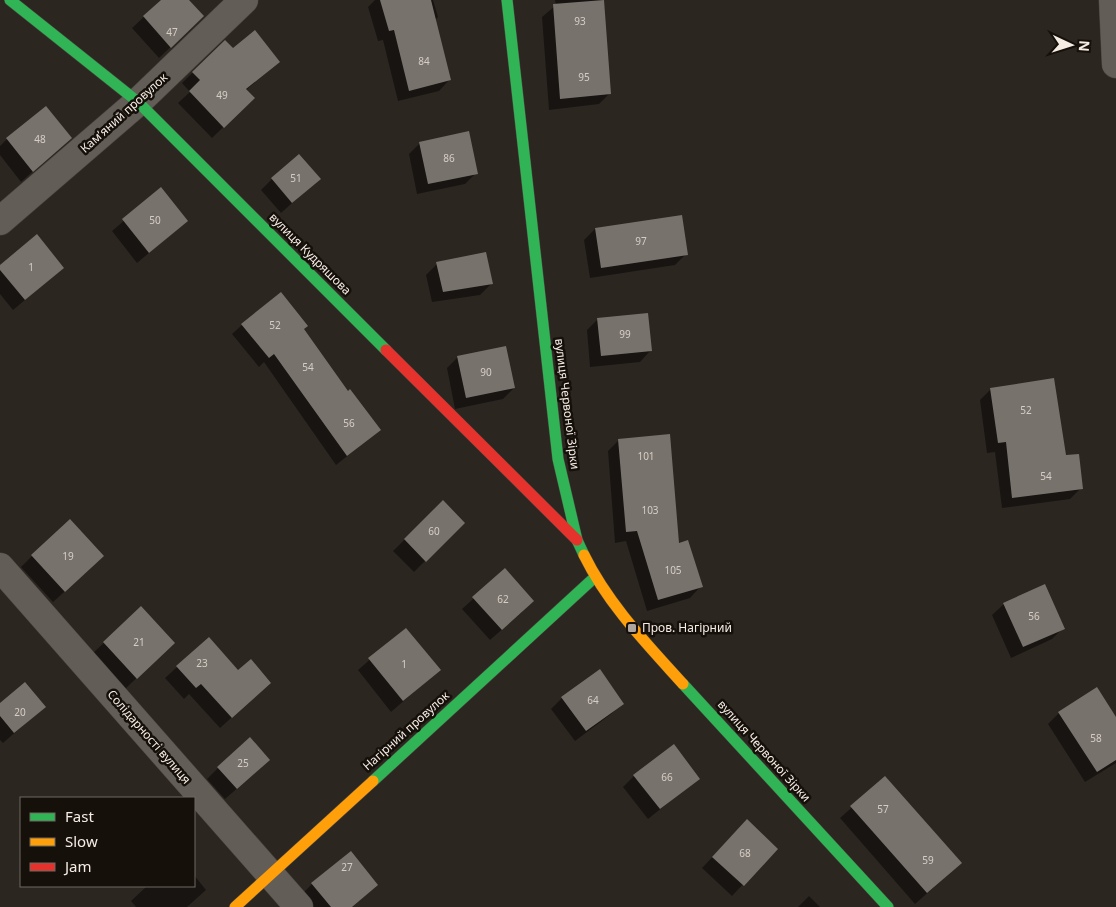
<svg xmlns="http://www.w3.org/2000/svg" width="1116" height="907" font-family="'Noto Sans',sans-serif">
<rect width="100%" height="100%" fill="#2c2620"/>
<path fill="#0007" d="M 162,0 L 188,0 L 203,16 L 159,58 L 132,28 Z
M 375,0 L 433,0 L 438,17 L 435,20 L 450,79 L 439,91 L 398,101 L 383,40 L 378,41 L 368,7 Z
M 555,0 L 603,0 L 610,93 L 599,104 L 549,110 L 542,17 L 556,5 Z
M 225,41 L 233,50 L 279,62 L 246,90 L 242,109 L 212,138 L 178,103 L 190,92 L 182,83 Z
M 70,138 L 21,182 L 0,155 L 0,146 L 7,139 Z
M 420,143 L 476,173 L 465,184 L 417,194 L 409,154 Z
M 272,179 L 319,179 L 281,213 L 261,190 Z
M 161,189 L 187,221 L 137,263 L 112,231 Z
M 595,229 L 686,254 L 675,265 L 590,278 L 584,240 Z
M 437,264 L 491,284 L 480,295 L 432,302 L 426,275 Z
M 0,266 L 63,268 L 13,310 L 0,294 Z
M 598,319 L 651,350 L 640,362 L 590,367 L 587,330 Z
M 242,325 L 348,393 L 380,430 L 336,465 L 264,362 L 259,367 L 232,334 Z
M 458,357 L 514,388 L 503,399 L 455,409 L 447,368 Z
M 991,389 L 1065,457 L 1081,488 L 1070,499 L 1002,508 L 995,452 L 987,453 L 980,400 Z
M 619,440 L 701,586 L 690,598 L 647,611 L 626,541 L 615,543 L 608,451 Z
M 443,502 L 463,523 L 414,572 L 393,551 Z
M 32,556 L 92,567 L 53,602 L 21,567 Z
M 505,570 L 522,612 L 490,640 L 462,609 Z
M 1004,604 L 1063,628 L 1052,639 L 1011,658 L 992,615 Z
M 141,608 L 162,654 L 125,689 L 92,654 Z
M 405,629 L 439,670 L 391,712 L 358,670 Z
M 209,638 L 238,672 L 270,683 L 220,728 L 189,694 L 184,699 L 165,678 Z
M 562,698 L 623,703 L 611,714 L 575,741 L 551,709 Z
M 0,705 L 44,707 L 3,743 L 0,740 Z
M 1059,713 L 1116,719 L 1116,763 L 1085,782 L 1048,724 Z
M 218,768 L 257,771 L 225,799 L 207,779 Z
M 634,776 L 698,779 L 648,819 L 623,787 Z
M 885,778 L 949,874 L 915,904 L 840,818 Z
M 736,832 L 776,849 L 732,896 L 702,868 Z
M 194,875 L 206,890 L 187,907 L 136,907 L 131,901 L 147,886 L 194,886 Z
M 312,884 L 377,885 L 352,907 L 311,907 L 301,895 Z
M 809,896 L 820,907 L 798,907 Z"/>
<path fill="#78726c" d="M 161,0 L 189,0 L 204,16 L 171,48 L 143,16 Z
M 380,0 L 431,0 L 451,80 L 409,91 L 394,30 L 389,31 Z
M 604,0 L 611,94 L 560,99 L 553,4 Z
M 255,30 L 280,62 L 246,89 L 255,98 L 224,128 L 189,91 L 200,80 L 192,72 L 225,40 L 233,48 Z
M 46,106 L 72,138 L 33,172 L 6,138 Z
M 469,131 L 478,174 L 428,184 L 419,142 Z
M 299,154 L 321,179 L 292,203 L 271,178 Z
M 161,187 L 188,221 L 149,253 L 122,219 Z
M 682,215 L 688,255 L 601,268 L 595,228 Z
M 37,234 L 64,268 L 25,300 L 0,270 L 0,265 Z
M 486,252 L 493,284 L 443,292 L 436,262 Z
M 281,292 L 308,326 L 304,329 L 348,391 L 350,389 L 381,430 L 347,456 L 274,354 L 269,358 L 241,324 Z
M 648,313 L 652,351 L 601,356 L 597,318 Z
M 506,346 L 515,388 L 466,398 L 457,356 Z
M 1054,378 L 1066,455 L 1079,454 L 1083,489 L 1012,498 L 1006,442 L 998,443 L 990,388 Z
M 670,434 L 679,543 L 688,540 L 703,587 L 658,600 L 637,531 L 626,532 L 618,439 Z
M 443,500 L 465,523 L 426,562 L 404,539 Z
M 70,519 L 104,556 L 65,592 L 31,555 Z
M 505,568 L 534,601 L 502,630 L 472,597 Z
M 1045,584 L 1065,629 L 1023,647 L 1003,603 Z
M 141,606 L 175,643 L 137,679 L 103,642 Z
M 406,628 L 441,670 L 403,701 L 368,658 Z
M 209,637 L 238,670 L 251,659 L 271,683 L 232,718 L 201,684 L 196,688 L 176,666 Z
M 600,669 L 624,704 L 586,731 L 561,697 Z
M 25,682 L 46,707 L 14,733 L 0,716 L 0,703 Z
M 1097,687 L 1116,717 L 1116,760 L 1097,772 L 1058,712 Z
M 250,737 L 270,760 L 237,789 L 217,767 Z
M 674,744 L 700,779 L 660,809 L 633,775 Z
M 885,776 L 962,863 L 927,893 L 850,806 Z
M 747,819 L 778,849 L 744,886 L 712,857 Z
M 351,851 L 378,885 L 352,907 L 331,907 L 311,883 Z"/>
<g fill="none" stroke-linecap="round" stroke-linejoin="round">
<defs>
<path id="street" d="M 1113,0 L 1116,64
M 0,221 L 138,102 L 244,0
M 0,567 L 299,907"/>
<path id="fast" d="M 10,0 L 138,102 L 386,350
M 507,0 L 558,459 L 577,540 L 584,555
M 683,684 L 888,907
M 373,781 L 595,577"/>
<path id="slow" d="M 584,555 C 608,604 646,643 683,684
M 235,907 L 373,781"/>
<path id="jam" d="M 386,350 L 577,540"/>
</defs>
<use href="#street" stroke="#49433e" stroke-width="29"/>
<use href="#fast" stroke="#49433e" stroke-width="12"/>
<use href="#slow" stroke="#49433e" stroke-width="12"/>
<use href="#jam" stroke="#49433e" stroke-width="12"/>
<use href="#street" stroke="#635d57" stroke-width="28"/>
<use href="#fast" stroke="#30b455" stroke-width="11"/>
<use href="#slow" stroke="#ff9f0a" stroke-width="11"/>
<use href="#jam" stroke="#e5322d" stroke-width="11"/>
</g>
<rect fill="#afa79f" stroke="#16100b" stroke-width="2" x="627" y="623" width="10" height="10" rx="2.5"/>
<g text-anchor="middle" stroke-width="5" stroke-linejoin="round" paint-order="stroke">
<g font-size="10" fill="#d6cec6">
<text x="580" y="25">93</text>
<text x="172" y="36">47</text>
<text x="424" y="65">84</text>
<text x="584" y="81">95</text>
<text x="222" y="99">49</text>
<text x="40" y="143">48</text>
<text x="449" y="162">86</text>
<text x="296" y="182">51</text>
<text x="155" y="224">50</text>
<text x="641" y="245">97</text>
<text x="31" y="271">1</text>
<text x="275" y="329">52</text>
<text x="625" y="338">99</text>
<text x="308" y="371">54</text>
<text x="486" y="376">90</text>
<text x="1026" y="414">52</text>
<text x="349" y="427">56</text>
<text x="646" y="460">101</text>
<text x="1046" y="480">54</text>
<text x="650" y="514">103</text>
<text x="434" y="535">60</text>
<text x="68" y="560">19</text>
<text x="673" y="574">105</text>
<text x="503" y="603">62</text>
<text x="1034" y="620">56</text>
<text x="139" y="646">21</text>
<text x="202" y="667">23</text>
<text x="404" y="668">1</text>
<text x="593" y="704">64</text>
<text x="20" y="716">20</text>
<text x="1096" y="742">58</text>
<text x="243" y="767">25</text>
<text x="667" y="781">66</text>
<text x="883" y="813">57</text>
<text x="745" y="857">68</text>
<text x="928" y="864">59</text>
<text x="347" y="871">27</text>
</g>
<g font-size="12" fill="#f5ece4" stroke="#16100b">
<text transform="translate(124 113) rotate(-42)" y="4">Кам’яний провулок</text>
<text transform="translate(310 254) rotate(45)" y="4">вулиця Кудряшова</text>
<text transform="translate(567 404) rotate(83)" y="4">вулиця Червоної Зірки</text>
<text transform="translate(406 731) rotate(-42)" y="4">Нагірний провулок</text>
<text transform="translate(149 737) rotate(49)" y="4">Солідарності вулиця</text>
<text transform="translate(764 751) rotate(48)" y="4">вулиця Червоної Зірки</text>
</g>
<g font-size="12" fill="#f5ece4" stroke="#16100b" text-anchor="start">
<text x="642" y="632">Пров. Нагірний</text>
</g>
</g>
<rect x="20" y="797" width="175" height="90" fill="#16100b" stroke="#6f6862"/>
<rect x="30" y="813" width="25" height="8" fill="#30b455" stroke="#6f6862"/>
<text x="65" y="822" font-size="15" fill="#f5ece4">Fast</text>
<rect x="30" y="838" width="25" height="8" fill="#ff9f0a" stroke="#6f6862"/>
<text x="65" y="847" font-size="15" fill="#f5ece4">Slow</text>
<rect x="30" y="863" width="25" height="8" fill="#e5322d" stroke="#6f6862"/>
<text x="65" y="872" font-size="15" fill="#f5ece4">Jam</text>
<g transform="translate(1071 45) rotate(94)" stroke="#16100b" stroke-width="4" paint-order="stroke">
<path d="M0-4L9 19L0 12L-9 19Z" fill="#f5ece4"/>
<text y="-8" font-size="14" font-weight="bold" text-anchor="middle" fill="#f5ece4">N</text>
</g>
</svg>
